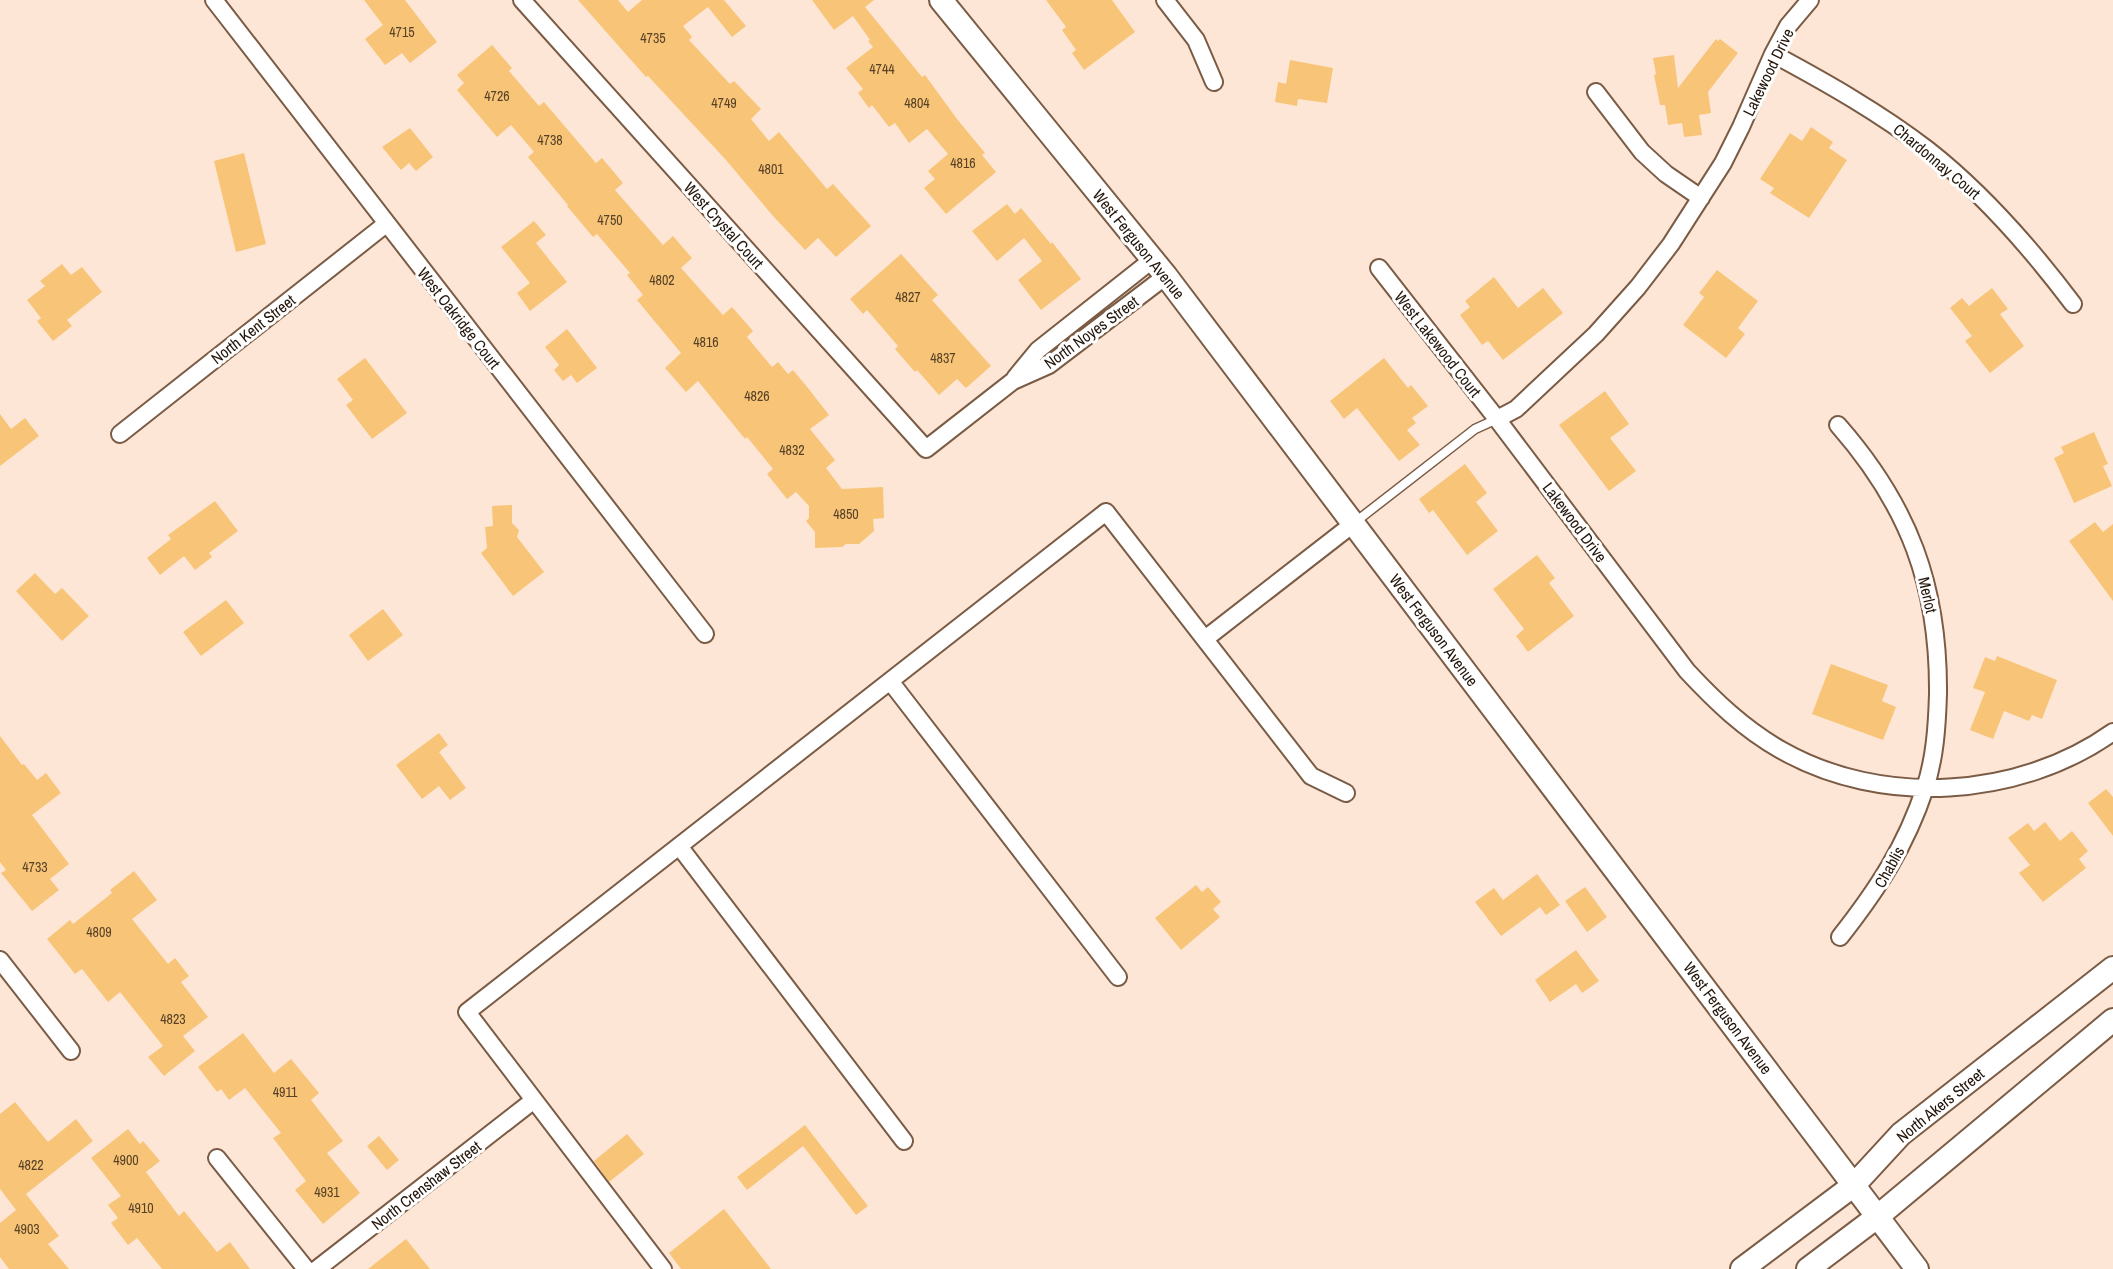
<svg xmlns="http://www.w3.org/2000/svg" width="2113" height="1269" font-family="'Archivo Narrow',sans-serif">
<rect width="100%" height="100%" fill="#fde6d6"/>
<path fill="#f8c578" d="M 364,0 L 405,0 L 437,42 L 410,63 L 402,53 L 385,65 L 365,39 L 383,25 Z
M 578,0 L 618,0 L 628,12 L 642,0 L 724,0 L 746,26 L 732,37 L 708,7 L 683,26 L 692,37 L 689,40 L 730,84 L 734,81 L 761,109 L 751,119 L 769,141 L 779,132 L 827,189 L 833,184 L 871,226 L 836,257 L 818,238 L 805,250 L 773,216 L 726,160 L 648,76 L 646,77 Z
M 812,0 L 874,0 L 865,7 L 922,77 L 925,75 L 957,119 L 985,153 L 982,155 L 996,172 L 946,214 L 924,188 L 935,179 L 928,171 L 948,154 L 927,129 L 909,143 L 895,123 L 889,127 L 872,105 L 869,108 L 858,93 L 863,89 L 846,68 L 873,47 L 868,41 L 870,40 L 853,16 L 834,30 Z
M 1046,0 L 1112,0 L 1135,32 L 1084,70 L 1072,53 L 1076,50 L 1062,30 L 1066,27 Z
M 1716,39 L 1718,41 L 1720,39 L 1738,53 L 1708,92 L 1711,113 L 1699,115 L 1702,135 L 1684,137 L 1682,123 L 1668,125 L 1665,105 L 1660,105 L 1654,75 L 1656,74 L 1653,58 L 1674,55 L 1678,88 Z
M 492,45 L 512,68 L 509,71 L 539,106 L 544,102 L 596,163 L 602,158 L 623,183 L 615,190 L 663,245 L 673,236 L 692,258 L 681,268 L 723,315 L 732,307 L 753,331 L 747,337 L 772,367 L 778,362 L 788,374 L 793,370 L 808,388 L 829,415 L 810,429 L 835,460 L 826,468 L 842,489 L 883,487 L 884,518 L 873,519 L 874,531 L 859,544 L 846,544 L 842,547 L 815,548 L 815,532 L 806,521 L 809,518 L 809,506 L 796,492 L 787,499 L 767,474 L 773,469 L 747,437 L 745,439 L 698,381 L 686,392 L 665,368 L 681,353 L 637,300 L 643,295 L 627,275 L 630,273 L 597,234 L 593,237 L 567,206 L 568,205 L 528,157 L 534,152 L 511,125 L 497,137 L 457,90 L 464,83 L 457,75 Z
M 1290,60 L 1333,68 L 1327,103 L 1298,99 L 1297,106 L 1275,102 L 1278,82 L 1286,84 Z
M 1811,127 L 1833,142 L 1829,148 L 1847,160 L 1809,218 L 1770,193 L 1774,188 L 1760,179 L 1790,133 L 1802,141 Z
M 410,128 L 433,157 L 416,171 L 409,163 L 401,170 L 382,147 Z
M 244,153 L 266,244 L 236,252 L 214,161 Z
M 1007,204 L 1015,214 L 1021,208 L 1051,244 L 1052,242 L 1081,279 L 1041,310 L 1018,280 L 1042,261 L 1024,238 L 997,261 L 972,231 Z
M 534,221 L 546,235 L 536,243 L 567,282 L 530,311 L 517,293 L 530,283 L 501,247 Z
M 901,254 L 938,295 L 932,300 L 991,366 L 966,388 L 957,379 L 939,395 L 917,370 L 915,372 L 895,349 L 898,346 L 867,310 L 863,314 L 850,299 Z
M 62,264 L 71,275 L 82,267 L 102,292 L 67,320 L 72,326 L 53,341 L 37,321 L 41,318 L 27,300 L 45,286 L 40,281 Z
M 1717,270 L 1758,301 L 1738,328 L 1745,334 L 1726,358 L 1683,325 L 1704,297 L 1699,293 Z
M 1494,277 L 1518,308 L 1543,288 L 1563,313 L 1503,360 L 1488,341 L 1482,345 L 1460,315 L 1470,307 L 1465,301 Z
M 1992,288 L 2008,309 L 2000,314 L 2024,346 L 1990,373 L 1965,341 L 1972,336 L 1950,308 L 1962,298 L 1969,306 Z
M 567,329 L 597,368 L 577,383 L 571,375 L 563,381 L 554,370 L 559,365 L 545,347 Z
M 365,358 L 407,413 L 372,439 L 346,405 L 353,400 L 337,379 Z
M 1384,358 L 1408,388 L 1411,385 L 1428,406 L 1412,418 L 1416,423 L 1407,430 L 1420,445 L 1399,461 L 1357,408 L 1344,419 L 1330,401 Z
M 1605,391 L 1629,424 L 1610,438 L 1636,471 L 1609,491 L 1559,425 Z
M 0,414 L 11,429 L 25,418 L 39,436 L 0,466 Z
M 2094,432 L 2108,464 L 2103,466 L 2112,486 L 2074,503 L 2054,458 L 2064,453 L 2061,447 Z
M 1465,464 L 1487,493 L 1476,502 L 1498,531 L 1467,555 L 1433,510 L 1429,513 L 1419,499 Z
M 215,501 L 238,531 L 209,553 L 212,557 L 195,570 L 184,556 L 160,575 L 147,558 L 171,539 L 168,535 Z
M 512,505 L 512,523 L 519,530 L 517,537 L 544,572 L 513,596 L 481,553 L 487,548 L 485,527 L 493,526 L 492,506 Z
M 2095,522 L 2103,532 L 2113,524 L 2113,601 L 2069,541 Z
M 1537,555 L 1555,578 L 1549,583 L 1574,616 L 1528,652 L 1516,636 L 1524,629 L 1493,589 Z
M 35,573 L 55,594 L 62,588 L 89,616 L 62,641 L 16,591 Z
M 226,600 L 244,623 L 201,656 L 183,632 Z
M 383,609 L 403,635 L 368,661 L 349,635 Z
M 1997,656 L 2057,680 L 2042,719 L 2032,715 L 2029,721 L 2004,711 L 1993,739 L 1970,730 L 1985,692 L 1973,688 L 1985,657 L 1995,661 Z
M 1831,664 L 1888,685 L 1882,701 L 1896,707 L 1883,740 L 1812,714 Z
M 439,733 L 448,745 L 439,752 L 466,788 L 450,800 L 439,786 L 422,799 L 396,765 Z
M 0,736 L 22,765 L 24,764 L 37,780 L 46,773 L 61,793 L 32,815 L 69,864 L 50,879 L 59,890 L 32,911 L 1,873 L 6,870 L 0,862 Z
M 2106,789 L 2113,797 L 2113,836 L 2088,803 Z
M 2045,822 L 2060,841 L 2072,831 L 2088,851 L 2079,859 L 2086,868 L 2043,902 L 2019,873 L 2030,865 L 2008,838 L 2028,823 L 2034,831 Z
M 134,871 L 157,900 L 132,919 L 168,964 L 175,958 L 189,976 L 181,982 L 208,1017 L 183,1036 L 195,1051 L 164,1076 L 148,1057 L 163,1046 L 120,992 L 108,1002 L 82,969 L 75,974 L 47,939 L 70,920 L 73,924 L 112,893 L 110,890 Z
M 1537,874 L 1560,905 L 1546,915 L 1540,907 L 1501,936 L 1475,902 L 1494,888 L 1503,900 Z
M 1196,885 L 1202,892 L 1208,887 L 1221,902 L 1213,909 L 1220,917 L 1181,950 L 1155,918 Z
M 1585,887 L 1607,917 L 1587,932 L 1565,901 Z
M 1576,950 L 1599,981 L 1582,993 L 1576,984 L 1550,1002 L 1535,980 Z
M 243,1033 L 274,1073 L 291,1059 L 319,1093 L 311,1100 L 343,1141 L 327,1153 L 360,1193 L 323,1224 L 295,1190 L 306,1181 L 273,1138 L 281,1133 L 245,1088 L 229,1100 L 221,1089 L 217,1092 L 198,1067 Z
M 15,1102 L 48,1142 L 76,1119 L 93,1141 L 26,1194 L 59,1236 L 48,1244 L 69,1269 L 9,1269 L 0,1257 L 0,1223 L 16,1210 L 0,1189 L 0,1114 Z
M 805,1125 L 868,1206 L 856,1215 L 803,1146 L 747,1190 L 737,1177 Z
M 128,1129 L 140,1144 L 143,1141 L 160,1161 L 146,1172 L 179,1216 L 184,1211 L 217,1252 L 230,1242 L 250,1269 L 162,1269 L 137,1238 L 128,1245 L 111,1223 L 118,1218 L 108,1205 L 121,1196 L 91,1158 Z
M 627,1134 L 644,1154 L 609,1182 L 594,1161 Z
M 379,1136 L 399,1160 L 387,1170 L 367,1146 Z
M 724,1209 L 771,1269 L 681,1269 L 669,1253 Z
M 406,1239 L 430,1269 L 368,1269 Z"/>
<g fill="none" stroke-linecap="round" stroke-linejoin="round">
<defs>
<path id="lane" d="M 1354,523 L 1475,429 L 1497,419"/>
<path id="street" d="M 214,0 L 705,634
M 522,0 L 926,449 L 1013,381 L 1049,365 L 1166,276
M 1165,0 L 1196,40 L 1214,82
M 1773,54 C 1827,83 1880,113 1928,150 C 1984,194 2030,247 2073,304
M 1596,92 L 1642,152 L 1666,174 L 1701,198
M 1379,268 L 1497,419 L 1687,671 C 1715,701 1744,729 1781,750 C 1881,807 2019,799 2113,732
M 1015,378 L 1038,350 L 1152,260
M 1497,419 L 1516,409 L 1596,334 L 1638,287 L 1671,244 L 1723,163 L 1741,127 L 1773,54 L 1788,26 L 1810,0
M 1838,425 C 1909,506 1939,586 1938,694 C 1937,726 1935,758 1925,788 C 1906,846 1877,890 1840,937
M 120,434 L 386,224
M 1205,639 L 1353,524
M 890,681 L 1118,977
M 679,846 L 904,1141
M 0,960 L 71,1051
M 217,1158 L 306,1269
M 317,1269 L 534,1100
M 663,1269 L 467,1012 L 1106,512 L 1311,776 L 1346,793"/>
<path id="secondary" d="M 941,0 L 1166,276 L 1917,1269
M 1742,1269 L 1854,1185 L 1901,1134 L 2113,968
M 1808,1269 L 1877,1217 L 2113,1020"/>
</defs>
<use href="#lane" stroke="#7b5b44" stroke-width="11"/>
<use href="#street" stroke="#7b5b44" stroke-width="20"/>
<use href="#secondary" stroke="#7b5b44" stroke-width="26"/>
<use href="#lane" stroke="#fff" stroke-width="8"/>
<use href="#street" stroke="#fff" stroke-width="16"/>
<use href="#secondary" stroke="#fff" stroke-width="22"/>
</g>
<g text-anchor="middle" stroke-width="6" stroke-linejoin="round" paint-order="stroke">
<g font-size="14" fill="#584126">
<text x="402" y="37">4715</text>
<text x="653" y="43">4735</text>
<text x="882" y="74">4744</text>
<text x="497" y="101">4726</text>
<text x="724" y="108">4749</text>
<text x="917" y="108">4804</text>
<text x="550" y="145">4738</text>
<text x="963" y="168">4816</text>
<text x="771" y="174">4801</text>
<text x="610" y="225">4750</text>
<text x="662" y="285">4802</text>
<text x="908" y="302">4827</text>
<text x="706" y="347">4816</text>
<text x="943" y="363">4837</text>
<text x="757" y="401">4826</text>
<text x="792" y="455">4832</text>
<text x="846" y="519">4850</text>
<text x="35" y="872">4733</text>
<text x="99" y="937">4809</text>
<text x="173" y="1024">4823</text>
<text x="285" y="1097">4911</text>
<text x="126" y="1165">4900</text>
<text x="31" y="1170">4822</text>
<text x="327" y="1197">4931</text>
<text x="141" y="1213">4910</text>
<text x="27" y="1234">4903</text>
</g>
<g font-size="16" fill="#22150b" stroke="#fff">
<text transform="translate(1768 72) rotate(-64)" y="6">Lakewood Drive</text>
<text transform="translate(1937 161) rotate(40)" y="6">Chardonnay Court</text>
<text transform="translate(724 225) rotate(48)" y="6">West Crystal Court</text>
<text transform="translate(1139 244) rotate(51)" y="6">West Ferguson Avenue</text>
<text transform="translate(459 318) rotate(52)" y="6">West Oakridge Court</text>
<text transform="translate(253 329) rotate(-38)" y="6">North Kent Street</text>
<text transform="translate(1091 332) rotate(-36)" y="6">North Noyes Street</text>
<text transform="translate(1438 344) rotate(52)" y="6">West Lakewood Court</text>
<text transform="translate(1575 522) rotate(53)" y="6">Lakewood Drive</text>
<text transform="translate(1928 595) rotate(77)" y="6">Merlot</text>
<text transform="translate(1434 630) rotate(53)" y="6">West Ferguson Avenue</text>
<text transform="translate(1889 867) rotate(-61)" y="6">Chablis</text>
<text transform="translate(1728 1018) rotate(53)" y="6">West Ferguson Avenue</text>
<text transform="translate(1940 1105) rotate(-39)" y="6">North Akers Street</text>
<text transform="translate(426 1185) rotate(-38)" y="6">North Crenshaw Street</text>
</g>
</g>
</svg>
